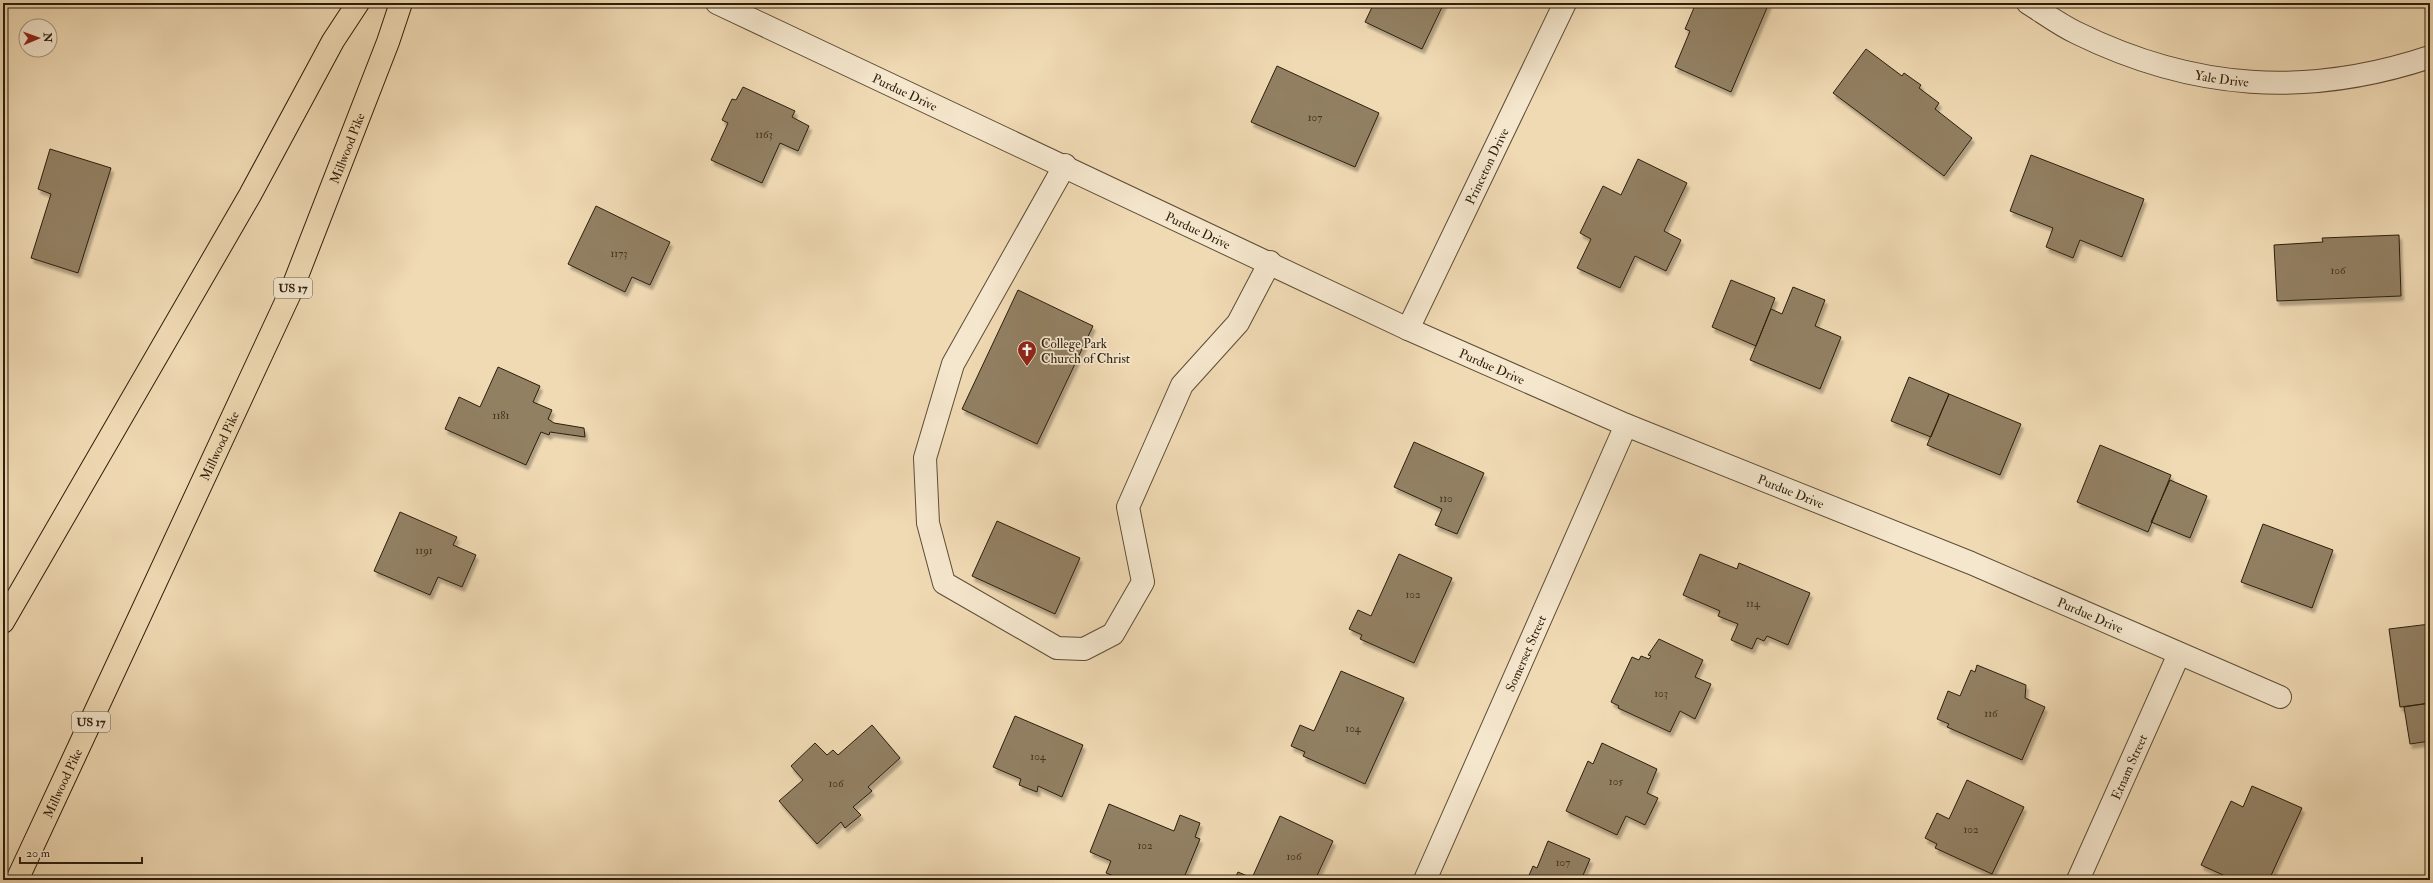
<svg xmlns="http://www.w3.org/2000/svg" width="2433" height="883" font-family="'IM FELL Double Pica',serif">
<defs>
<filter id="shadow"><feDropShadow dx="2.5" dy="4.5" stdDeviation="1" flood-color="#0004"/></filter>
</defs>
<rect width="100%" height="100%" fill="#f0dab4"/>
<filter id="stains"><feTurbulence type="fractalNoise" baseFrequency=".005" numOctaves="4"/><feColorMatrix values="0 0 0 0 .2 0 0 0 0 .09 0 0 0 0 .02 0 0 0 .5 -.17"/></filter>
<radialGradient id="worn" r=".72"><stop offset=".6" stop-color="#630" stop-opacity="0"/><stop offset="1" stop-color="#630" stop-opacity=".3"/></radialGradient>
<path fill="#928063" stroke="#2c1e0b" filter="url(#shadow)" d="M 1374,3 L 1444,3 L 1422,49 L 1365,22 Z
M 1696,3 L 1769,3 L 1731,92 L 1675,67 L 1690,31 L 1685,29 Z
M 1866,49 L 1902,76 L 1904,73 L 1921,85 L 1919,88 L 1939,103 L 1935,109 L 1972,138 L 1944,176 L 1833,93 Z
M 1277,66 L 1379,113 L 1355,167 L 1251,122 Z
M 743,87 L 795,111 L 792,117 L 809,126 L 798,151 L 780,143 L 762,183 L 711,160 L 728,123 L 722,120 L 732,99 L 736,100 Z
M 50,149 L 111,168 L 78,273 L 31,258 L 51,194 L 38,189 Z
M 2031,155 L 2144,199 L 2122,257 L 2080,240 L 2073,258 L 2046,247 L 2053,228 L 2010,211 Z
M 1638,159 L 1687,183 L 1664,231 L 1681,240 L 1666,271 L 1635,256 L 1620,288 L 1577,268 L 1591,239 L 1580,233 L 1603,186 L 1621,195 Z
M 596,206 L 670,242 L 650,285 L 632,277 L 625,292 L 568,264 Z
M 2399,235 L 2401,296 L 2277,301 L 2274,245 L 2323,242 L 2322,238 Z
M 1731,280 L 1775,298 L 1756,346 L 1712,327 Z
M 1793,287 L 1825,300 L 1815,326 L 1841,337 L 1820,389 L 1750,360 L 1771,309 L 1782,314 Z
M 1018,290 L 1093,326 L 1037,444 L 962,409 Z
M 498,367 L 540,386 L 533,402 L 552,410 L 548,419 L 554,423 L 584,428 L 585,437 L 550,432 L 549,435 L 541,432 L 526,465 L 445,429 L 459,397 L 480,407 Z
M 1909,377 L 1949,394 L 1931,437 L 1891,421 Z
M 1949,394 L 2021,424 L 2000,475 L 1927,445 Z
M 1414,442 L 1484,473 L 1457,534 L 1435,525 L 1442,509 L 1394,487 Z
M 2100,445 L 2171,475 L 2148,532 L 2077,502 Z
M 2170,480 L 2207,496 L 2190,538 L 2151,522 Z
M 400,512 L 457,537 L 453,545 L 476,555 L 462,587 L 438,577 L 430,595 L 374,571 Z
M 997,521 L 1080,558 L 1055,614 L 972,576 Z
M 2263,524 L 2333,550 L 2312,608 L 2241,582 Z
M 1399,554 L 1452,578 L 1414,663 L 1360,639 L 1362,635 L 1349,629 L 1358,610 L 1371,616 Z
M 1700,554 L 1737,569 L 1739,563 L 1810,593 L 1788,645 L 1767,636 L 1764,641 L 1757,638 L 1752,649 L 1731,640 L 1738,624 L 1718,616 L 1720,611 L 1683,595 Z
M 2430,624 L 2430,703 L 2400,707 L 2389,629 Z
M 1659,639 L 1703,660 L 1695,677 L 1711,684 L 1695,719 L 1680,711 L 1670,732 L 1618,708 L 1619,706 L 1611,702 L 1632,657 L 1639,660 L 1641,656 L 1649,659 L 1651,656 L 1648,655 Z
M 1977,665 L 2026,685 L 2025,698 L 2045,707 L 2022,760 L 1947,727 L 1949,724 L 1937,719 L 1948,691 L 1960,696 L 1971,670 L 1975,672 Z
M 1341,671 L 1404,698 L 1365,784 L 1303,756 L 1305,752 L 1291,746 L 1300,725 L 1314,731 Z
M 2430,703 L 2430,741 L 2410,744 L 2404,707 Z
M 1015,716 L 1083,745 L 1062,797 L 1038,786 L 1037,792 L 1019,785 L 1021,779 L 993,767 Z
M 872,725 L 900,758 L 868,787 L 872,791 L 853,807 L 861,815 L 845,828 L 841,822 L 817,844 L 779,801 L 803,780 L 791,766 L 815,743 L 827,755 L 833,750 L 838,755 Z
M 1602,743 L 1657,769 L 1647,793 L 1658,798 L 1645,825 L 1626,816 L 1617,835 L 1566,811 L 1588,761 L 1593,764 Z
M 1967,780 L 2024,807 L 1992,874 L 1935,848 L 1937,844 L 1925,838 L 1937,813 L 1949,819 Z
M 2252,786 L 2302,808 L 2269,880 L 2234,880 L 2201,865 L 2231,801 L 2243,807 Z
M 1109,804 L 1174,831 L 1180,815 L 1200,823 L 1195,837 L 1200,839 L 1183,880 L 1124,880 L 1106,873 L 1111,861 L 1090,852 Z
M 1280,816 L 1333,841 L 1315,880 L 1234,880 L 1238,872 L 1252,878 Z
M 1548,841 L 1590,859 L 1581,880 L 1527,880 L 1533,866 L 1537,868 Z"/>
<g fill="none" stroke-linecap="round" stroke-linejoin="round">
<defs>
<path id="lane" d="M 1065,165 L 953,364 L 925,458 L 928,523 L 944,583 L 1057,648 L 1084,649 L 1113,634 L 1143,582 L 1128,507 L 1182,385 L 1238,323 L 1270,262"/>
<g id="street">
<path id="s1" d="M 717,3 L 1408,329 L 1626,425 L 1971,563 L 2280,697"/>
<path id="s2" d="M 2028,3 C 2044,13 2060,25 2077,33 C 2193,90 2307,98 2430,57"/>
<path id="s3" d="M 1408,329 L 1565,3"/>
<path id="s4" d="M 1425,880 L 1626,425"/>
<path id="s5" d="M 2078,880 L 2179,654"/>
</g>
<g id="highway">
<path d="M 3,622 L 250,195 L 333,41 L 358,3"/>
<path id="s6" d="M 17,880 L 292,289 L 388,42 L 401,3"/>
</g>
</defs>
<use href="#lane" stroke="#5d4d35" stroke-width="24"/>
<use href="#street" stroke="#5d4d35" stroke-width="24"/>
<use href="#highway" stroke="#2c1e0b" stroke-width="24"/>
<use href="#lane" stroke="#f5e7ce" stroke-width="22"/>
<use href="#street" stroke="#f5e7ce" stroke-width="22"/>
<use href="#highway" stroke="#f0dab4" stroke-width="22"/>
</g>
<defs>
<symbol id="church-pin" viewBox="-11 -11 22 30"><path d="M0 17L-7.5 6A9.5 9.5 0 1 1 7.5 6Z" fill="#8f2418" stroke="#f5e7ce"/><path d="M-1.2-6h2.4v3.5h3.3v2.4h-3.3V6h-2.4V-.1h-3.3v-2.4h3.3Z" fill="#fff"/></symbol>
</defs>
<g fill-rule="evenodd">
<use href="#church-pin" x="1016" y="339" width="22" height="30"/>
</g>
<g text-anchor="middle" stroke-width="3.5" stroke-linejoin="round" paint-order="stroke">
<g font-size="11" fill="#463621">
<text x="1315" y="121">107</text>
<text x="764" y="138">1163</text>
<text x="619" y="257">1173</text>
<text x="2338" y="274">106</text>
<text x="501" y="419">1181</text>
<text x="1446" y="502">110</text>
<text x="424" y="554">1191</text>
<text x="1413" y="598">102</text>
<text x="1753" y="607">114</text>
<text x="1661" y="697">103</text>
<text x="1991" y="717">116</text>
<text x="1353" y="732">104</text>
<text x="1038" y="760">104</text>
<text x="1616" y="785">105</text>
<text x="836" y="787">106</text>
<text x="1971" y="833">102</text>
<text x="1145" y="849">102</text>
<text x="1294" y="860">106</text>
<text x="1563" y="866">107</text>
</g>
<g fill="#f5e7ce" stroke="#685a46" stroke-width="1">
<rect x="274" y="278" width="38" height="20" rx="3"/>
<rect x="72" y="712" width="38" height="20" rx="3"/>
</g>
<g font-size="12" font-weight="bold" fill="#2c1e0b">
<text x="293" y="292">US 17</text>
<text x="91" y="726">US 17</text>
</g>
<g font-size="13" fill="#2c1e0b" stroke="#f5e7ce">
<text dy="5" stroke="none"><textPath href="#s2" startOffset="210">Yale Drive</textPath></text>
<text dy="5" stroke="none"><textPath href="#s1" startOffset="208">Purdue Drive</textPath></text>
<text dy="5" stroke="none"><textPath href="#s6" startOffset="803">Millwood Pike</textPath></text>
<text dy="5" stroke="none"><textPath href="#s3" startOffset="181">Princeton Drive</textPath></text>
<text dy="5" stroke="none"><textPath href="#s1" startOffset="532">Purdue Drive</textPath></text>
<text dy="5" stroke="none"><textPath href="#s1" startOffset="856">Purdue Drive</textPath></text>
<text dy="5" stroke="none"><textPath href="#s6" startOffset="479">Millwood Pike</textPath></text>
<text dy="5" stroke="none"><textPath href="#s1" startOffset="1180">Purdue Drive</textPath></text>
<text dy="5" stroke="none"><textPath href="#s1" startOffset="1504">Purdue Drive</textPath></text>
<text dy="5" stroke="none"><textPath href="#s4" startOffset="248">Somerset Street</textPath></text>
<text dy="5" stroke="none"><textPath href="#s5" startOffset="124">Etnam Street</textPath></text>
<text dy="5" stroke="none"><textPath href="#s6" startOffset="107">Millwood Pike</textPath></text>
</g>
<g font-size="13" fill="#2c1e0b" stroke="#f5e7ce" text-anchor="start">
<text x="1041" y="348">College Park<tspan x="1041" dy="15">Church of Christ</tspan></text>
</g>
</g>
<rect width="2433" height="883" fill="none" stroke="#f0dab4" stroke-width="16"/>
<rect x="4" y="4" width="2425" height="875" fill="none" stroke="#2c1e0b" stroke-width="2"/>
<rect x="8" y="8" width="2417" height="867" fill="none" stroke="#2c1e0b"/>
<g transform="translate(38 38) rotate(88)"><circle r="19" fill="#f5e7ce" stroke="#a59780"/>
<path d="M0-3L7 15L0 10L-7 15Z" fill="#8f2418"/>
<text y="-6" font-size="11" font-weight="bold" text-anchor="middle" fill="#2c1e0b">N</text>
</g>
<path d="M20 857v6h122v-6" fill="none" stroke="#2c1e0b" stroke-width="2"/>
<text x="26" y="857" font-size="12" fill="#2c1e0b" stroke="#f5e7ce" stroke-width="3" paint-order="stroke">20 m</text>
<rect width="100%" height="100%" filter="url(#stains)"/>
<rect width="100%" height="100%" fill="url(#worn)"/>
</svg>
